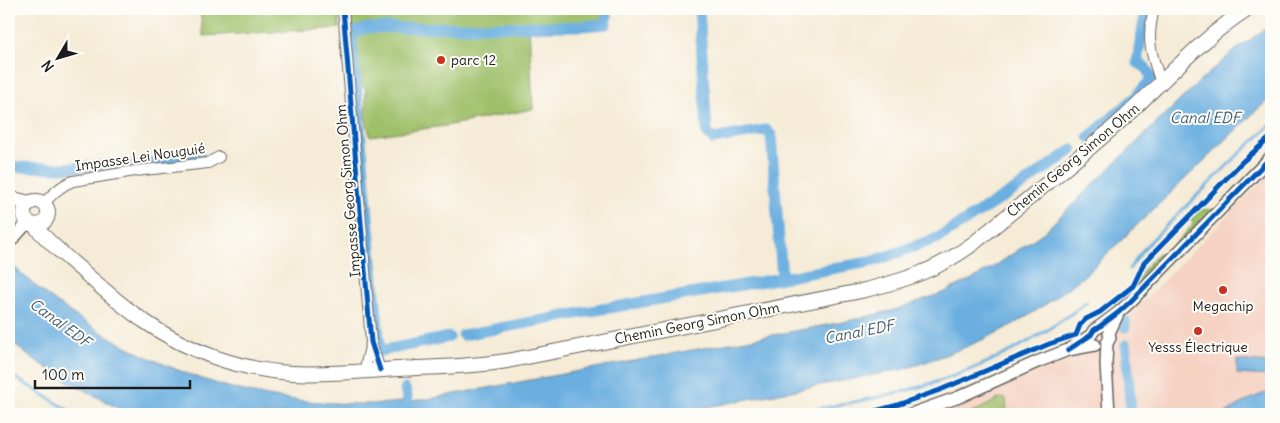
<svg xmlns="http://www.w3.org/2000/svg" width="1280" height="423" font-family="Delius,sans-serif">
<rect width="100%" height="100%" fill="#fdfcf7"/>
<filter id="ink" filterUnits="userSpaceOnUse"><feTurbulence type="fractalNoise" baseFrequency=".02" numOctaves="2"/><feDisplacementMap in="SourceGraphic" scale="10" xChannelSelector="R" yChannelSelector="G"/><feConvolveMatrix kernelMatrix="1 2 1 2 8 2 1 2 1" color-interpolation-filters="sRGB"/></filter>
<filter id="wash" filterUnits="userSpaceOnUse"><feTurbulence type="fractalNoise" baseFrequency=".0096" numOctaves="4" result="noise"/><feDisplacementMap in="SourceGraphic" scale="20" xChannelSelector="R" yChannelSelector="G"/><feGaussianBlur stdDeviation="1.12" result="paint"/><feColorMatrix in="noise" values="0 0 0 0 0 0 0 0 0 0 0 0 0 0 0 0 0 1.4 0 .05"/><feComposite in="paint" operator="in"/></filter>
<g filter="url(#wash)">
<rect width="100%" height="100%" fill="#f5ebd6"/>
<path fill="#f5d2c2" d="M 1271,172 L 1271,414 L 930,414 L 1080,351 L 1127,317 Z"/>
<path fill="#9ec069" stroke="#5d6e42" d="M 200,9 L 338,9 L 340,28 L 203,36 Z
M 354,9 L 603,9 L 604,21 L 529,24 L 533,109 L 445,126 L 370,136 L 365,116 L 366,90 L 355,79 L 347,13 L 353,12 Z
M 1201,209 L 1214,210 L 1138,288 L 1136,285 L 1142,272 L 1158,253 L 1164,254 L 1193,225 L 1191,219 Z
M 1000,398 L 1006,399 L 1007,414 L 970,414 Z"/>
<path fill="#6bafe0" stroke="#44667e" d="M 1271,25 L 1271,98 L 1259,108 L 1084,276 C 1064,291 1045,306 1024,318 C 987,340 946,356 904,369 L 671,414 L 129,414 L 69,382 L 26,354 L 9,339 L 9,262 C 85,336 200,393 307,401 C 329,403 352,404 375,404 C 393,403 410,401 428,399 L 843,322 L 891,311 L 945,292 L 976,277 L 998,264 L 1044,232 L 1200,81 L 1232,53 L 1255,36 Z
M 1237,360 L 1270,363 L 1269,376 L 1237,374 Z
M 1271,392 L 1271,414 L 1224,414 C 1239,405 1254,395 1271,392 Z"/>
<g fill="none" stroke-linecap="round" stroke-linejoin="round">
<path stroke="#6bafe0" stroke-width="3" d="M 1129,269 L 1146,246 L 1238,155 L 1271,125
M 9,374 L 75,414
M 789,414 C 830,406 872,400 912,389 C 975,372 1035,343 1087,302"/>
<path stroke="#6bafe0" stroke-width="11" d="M 699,9 L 707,133 L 713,139 L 766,130 L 771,135 L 782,278
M 1089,137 L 1135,98 L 1152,78 L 1145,67 L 1137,62 L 1146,9
M 9,162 L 14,167 L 67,168
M 143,163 L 202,159
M 64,168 L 127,164
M 1125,321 L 1125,327
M 463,335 L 597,310 L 782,278 L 874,261 L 938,238 L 1019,187 L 1072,150
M 449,337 L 380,351 L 352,41 L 354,32 L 368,28 L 582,26 L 606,24 L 608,9
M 1126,345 L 1131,414
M 405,389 L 407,396 L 409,414"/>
</g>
</g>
<g filter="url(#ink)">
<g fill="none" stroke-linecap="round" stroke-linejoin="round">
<defs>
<path id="minor" d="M 343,9 L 371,342 L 380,370
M 1154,9 C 1146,40 1151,54 1161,83
M 43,204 C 52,195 61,185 73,181 L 135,171 L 208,163 L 219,157
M 364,372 L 371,343"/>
<path id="tertiary" d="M 9,243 L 28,222
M 1068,350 L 1091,335 L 1094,330 L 1099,327 L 1119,312 L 1131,301 L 1271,157
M 911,414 L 959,397 L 1037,362 L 1068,350 L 1095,345
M 1109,414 L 1106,363 L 1107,343 L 1110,338 L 1109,333 L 1117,316"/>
<path id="secondary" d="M 9,198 L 30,203
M24 213a12 12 0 1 1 24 0a12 12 0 1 1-24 0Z
M 33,224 C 51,246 73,262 94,281 C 110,295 126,309 144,321 C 187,351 239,370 292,373 C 327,375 363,371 398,369 C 434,367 471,367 507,361 L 861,291 C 906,280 936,271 974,243 C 1024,202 1076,161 1125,117 C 1165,80 1202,38 1247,9"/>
</defs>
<use href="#minor" stroke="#68645d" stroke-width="12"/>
<use href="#tertiary" stroke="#68645d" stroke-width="14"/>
<use href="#secondary" stroke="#68645d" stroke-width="16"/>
<use href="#minor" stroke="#fff" stroke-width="10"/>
<use href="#tertiary" stroke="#fff" stroke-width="11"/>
<use href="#secondary" stroke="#fff" stroke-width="14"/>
<defs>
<path id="cycleway" d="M 343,9 L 371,342 L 380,370
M 1068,350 L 1091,335 L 1094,330 L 1099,327 L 1119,312 L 1131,301 L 1271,157
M 864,414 L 894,406 L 940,390 L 1049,344 L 1076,335 L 1080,325 L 1086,319 L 1100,312 L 1133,286 L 1144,263 L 1197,209 L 1242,162 L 1271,137"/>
</defs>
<use href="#cycleway" stroke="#fdfcf7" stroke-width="8"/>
<use href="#cycleway" stroke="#0057b8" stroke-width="5"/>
</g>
</g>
<g fill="#c8321e" stroke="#fdfcf7" stroke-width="2">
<circle cx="441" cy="60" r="5"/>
<circle cx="1223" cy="290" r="5"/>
<circle cx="1198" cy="331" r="5"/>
</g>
<g text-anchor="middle" stroke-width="4" stroke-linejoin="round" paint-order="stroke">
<g font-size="14" fill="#1c1c1c" stroke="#fdfcf7">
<text x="451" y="65" text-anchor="start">parc 12</text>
<text x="1223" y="311">Megachip</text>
<text x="1198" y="352">Yesss Électrique</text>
</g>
<g font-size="14" fill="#1c1c1c" stroke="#fdfcf7">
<text transform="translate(140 157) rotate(-8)" y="5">Impasse Lei Nouguié</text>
<text transform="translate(1073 160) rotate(-40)" y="5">Chemin Georg Simon Ohm</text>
<text transform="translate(348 191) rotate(-95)" y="5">Impasse Georg Simon Ohm</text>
<text transform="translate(697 323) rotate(-11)" y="5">Chemin Georg Simon Ohm</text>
</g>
<g font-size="15" font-style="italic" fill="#405e74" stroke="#fdfcf7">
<text x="1205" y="123">Canal EDF</text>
<text transform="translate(60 323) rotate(36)" y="5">Canal EDF</text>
<text transform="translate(859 332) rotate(-11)" y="5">Canal EDF</text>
</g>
</g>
<rect width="1280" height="423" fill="none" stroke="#fdfcf7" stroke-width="30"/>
<g transform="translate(58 58) rotate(232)" stroke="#fdfcf7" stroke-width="4" paint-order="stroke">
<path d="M0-4L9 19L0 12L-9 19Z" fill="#1c1c1c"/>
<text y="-8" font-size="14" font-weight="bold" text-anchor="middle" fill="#1c1c1c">N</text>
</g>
<path d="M35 380v8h155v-8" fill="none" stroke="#1c1c1c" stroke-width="2.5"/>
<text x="42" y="380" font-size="15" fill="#1c1c1c" stroke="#fdfcf7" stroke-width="4" paint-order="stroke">100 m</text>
</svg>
